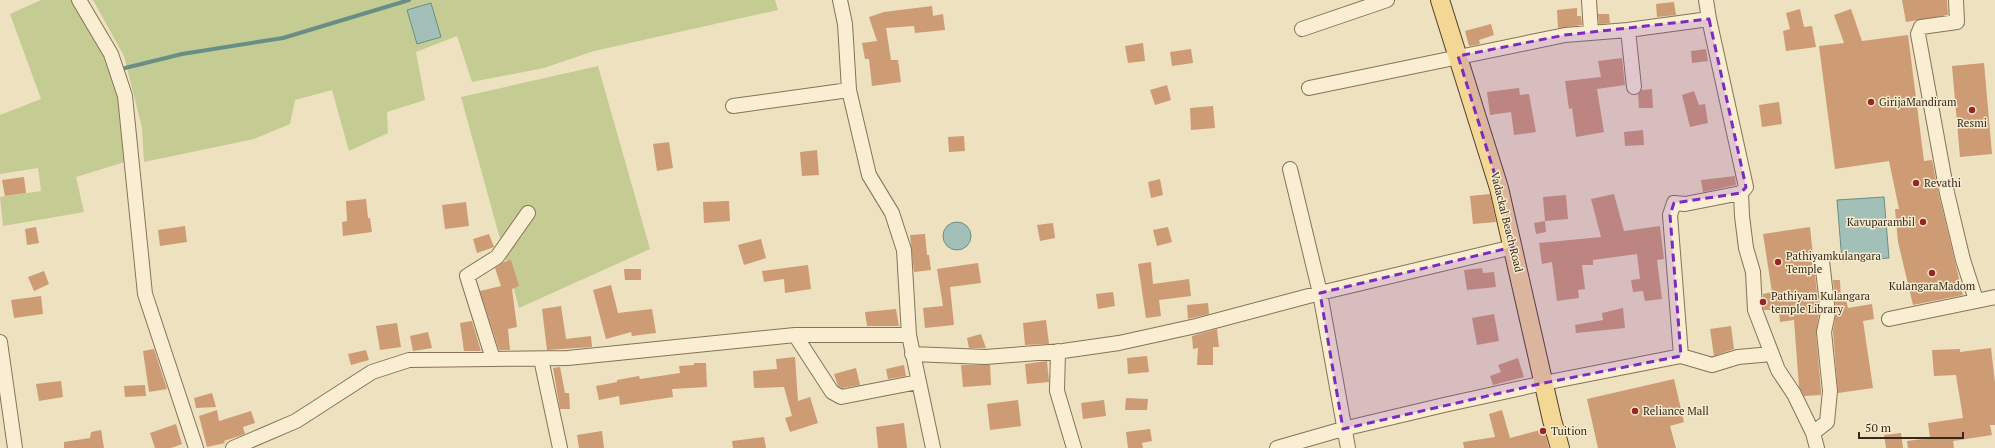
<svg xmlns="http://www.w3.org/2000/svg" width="1995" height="448" font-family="'PT Serif',serif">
<rect width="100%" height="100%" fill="#eee1bf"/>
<path fill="#c5cc93" d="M 41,0 L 73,0 L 112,68 L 124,124 L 125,162 L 76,177 L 84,212 L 3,226 L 0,197 L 41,191 L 38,168 L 0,174 L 0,115 L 41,99 L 10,14 Z
M 93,0 L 775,0 L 778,10 L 594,51 L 544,68 L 472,82 L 457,36 L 416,52 L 425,100 L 387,112 L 388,133 L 349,151 L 332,90 L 295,100 L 290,124 L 254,139 L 144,162 L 142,128 L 124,56 Z
M 598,66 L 650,249 L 519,308 L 461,97 Z"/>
<path fill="#a2c0b8" stroke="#698e85" d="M 431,3 L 441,37 L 417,44 L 407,10 Z
M 1884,197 L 1889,258 L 1842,261 L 1837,200 Z
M943 236a14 14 0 1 1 28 0a14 14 0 1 1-28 0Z"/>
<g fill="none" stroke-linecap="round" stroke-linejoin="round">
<path stroke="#698e85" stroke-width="4" d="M 125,68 L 182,54 L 283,38 L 409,0"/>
</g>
<path fill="#cd9b74" d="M 1902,0 L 1947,0 L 1948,15 L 1906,22 Z
M 1674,2 L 1676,15 L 1657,17 L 1656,4 Z
M 932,6 L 933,16 L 943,14 L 945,30 L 915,33 L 914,26 L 886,28 L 891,60 L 898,60 L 901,82 L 872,86 L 869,59 L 865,59 L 862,43 L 877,41 L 869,17 L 884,12 Z
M 1577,8 L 1577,16 L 1581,16 L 1582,25 L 1558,28 L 1557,10 Z
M 1800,9 L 1804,27 L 1812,26 L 1816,47 L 1786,51 L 1783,31 L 1790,29 L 1786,13 Z
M 1851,9 L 1862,41 L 1908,35 L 1924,161 L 1932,160 L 1939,195 L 1963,295 L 1913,305 L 1898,242 L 1895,209 L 1899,209 L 1889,161 L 1835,169 L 1819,46 L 1844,43 L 1834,15 Z
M 1598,14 L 1609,14 L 1610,23 L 1599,24 Z
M 1491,24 L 1494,35 L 1479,40 L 1480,44 L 1469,46 L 1465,31 Z
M 1143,43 L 1145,61 L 1128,63 L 1125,46 Z
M 1191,49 L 1193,63 L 1172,66 L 1170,52 Z
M 1706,49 L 1708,61 L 1692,63 L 1691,51 Z
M 1622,58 L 1625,85 L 1597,89 L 1604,132 L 1576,137 L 1572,108 L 1569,109 L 1565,81 L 1601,77 L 1598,61 Z
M 1984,63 L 1992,154 L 1960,157 L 1952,66 Z
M 1167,85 L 1171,100 L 1155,105 L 1150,90 Z
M 1519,88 L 1520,95 L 1529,94 L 1536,132 L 1514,135 L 1511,112 L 1490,115 L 1487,92 Z
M 1652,89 L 1653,108 L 1639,108 L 1638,94 L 1642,90 Z
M 1694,91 L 1699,105 L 1705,104 L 1708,123 L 1690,127 L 1682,95 Z
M 1779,102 L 1782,124 L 1762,127 L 1759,105 Z
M 1213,106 L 1215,128 L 1191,130 L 1190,108 Z
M 1643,130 L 1644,145 L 1625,146 L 1624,132 Z
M 964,136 L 965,151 L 949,152 L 948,137 Z
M 669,142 L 673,168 L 657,171 L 653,144 Z
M 817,150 L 819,175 L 802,176 L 800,152 Z
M 1735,176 L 1736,185 L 1703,192 L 1701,180 Z
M 24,177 L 26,193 L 5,196 L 2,180 Z
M 1160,179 L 1163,195 L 1151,198 L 1148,182 Z
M 1490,194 L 1496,222 L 1473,224 L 1470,196 Z
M 1614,194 L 1624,231 L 1660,226 L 1664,259 L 1657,260 L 1662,299 L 1645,301 L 1643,291 L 1633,292 L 1631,280 L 1640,279 L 1637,254 L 1593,260 L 1593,265 L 1582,265 L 1585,289 L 1578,290 L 1579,298 L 1557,301 L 1552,262 L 1542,264 L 1539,243 L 1601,237 L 1591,199 Z
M 1566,195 L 1568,219 L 1545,221 L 1543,197 Z
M 366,199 L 368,218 L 370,218 L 372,232 L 343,236 L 342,222 L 347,221 L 346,201 Z
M 729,201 L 730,221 L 704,223 L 703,202 Z
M 466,202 L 469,226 L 445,229 L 442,205 Z
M 1545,221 L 1546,232 L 1536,234 L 1534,223 Z
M 1053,223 L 1055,238 L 1040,241 L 1037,225 Z
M 185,226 L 187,242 L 160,246 L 158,230 Z
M 36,227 L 39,243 L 27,245 L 25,229 Z
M 1168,227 L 1172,242 L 1157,246 L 1153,230 Z
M 1810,227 L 1819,313 L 1816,333 L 1821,391 L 1821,395 L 1804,396 L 1799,387 L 1794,320 L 1780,322 L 1779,310 L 1764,310 L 1763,308 L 1763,294 L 1772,292 L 1763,234 Z
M 489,234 L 494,247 L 477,253 L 473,239 Z
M 925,234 L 927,255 L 929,255 L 931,270 L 914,272 L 910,235 Z
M 761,239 L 766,258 L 744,265 L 738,245 Z
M 511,260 L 519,286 L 512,289 L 517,327 L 508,329 L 510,350 L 499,350 L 480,291 L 501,286 L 495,268 L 504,262 Z
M 1151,262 L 1153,284 L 1189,279 L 1191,296 L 1159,300 L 1161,316 L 1146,318 L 1138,264 Z
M 978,263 L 981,283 L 950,287 L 954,325 L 925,328 L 923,308 L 943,306 L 937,269 Z
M 808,265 L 811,289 L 785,293 L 784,279 L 764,282 L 762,271 Z
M 1482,268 L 1483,273 L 1494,272 L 1496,287 L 1467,290 L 1464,270 Z
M 624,269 L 641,269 L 641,280 L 625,280 Z
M 44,271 L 49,284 L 34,291 L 28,277 Z
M 1833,280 L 1840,280 L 1841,299 L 1846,299 L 1848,308 L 1872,304 L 1874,319 L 1863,321 L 1873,388 L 1838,393 L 1833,332 L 1836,312 Z
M 611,285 L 618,313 L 652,309 L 656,333 L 632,336 L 631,332 L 606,339 L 593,290 Z
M 1113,292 L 1115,306 L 1098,309 L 1096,294 Z
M 41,296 L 43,314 L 14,318 L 11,300 Z
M 1208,303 L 1209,314 L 1188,319 L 1187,305 Z
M 561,306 L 566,339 L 591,336 L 592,347 L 547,350 L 542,309 Z
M 1623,308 L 1625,328 L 1576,333 L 1575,325 L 1603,320 L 1602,313 Z
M 896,309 L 899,326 L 867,326 L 865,312 Z
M 1494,314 L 1499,341 L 1477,345 L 1472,318 Z
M 1046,320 L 1049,344 L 1025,345 L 1023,323 Z
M 472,321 L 481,351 L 464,351 L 460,323 Z
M 397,323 L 401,347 L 380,350 L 376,326 Z
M 1731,326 L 1734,349 L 1714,356 L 1710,329 Z
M 1217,329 L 1219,347 L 1213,347 L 1213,365 L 1197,365 L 1198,348 L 1193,349 L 1192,336 Z
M 428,332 L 432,348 L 413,351 L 410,336 Z
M 981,334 L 986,348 L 969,348 L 967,338 Z
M 1991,348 L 1995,383 L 1995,425 L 1990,425 L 1992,435 L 1953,441 L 1954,448 L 1908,448 L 1907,441 L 1930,438 L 1928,423 L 1963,418 L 1956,375 L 1934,376 L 1932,350 L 1960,349 L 1960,352 Z
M 154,349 L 167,389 L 149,392 L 143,351 Z
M 366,350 L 369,360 L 351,365 L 348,354 Z
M 1147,356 L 1149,372 L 1128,374 L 1127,358 Z
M 795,357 L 798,401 L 810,397 L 818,423 L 790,432 L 785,418 L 792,416 L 784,387 L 754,388 L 753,371 L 777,369 L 776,359 Z
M 1518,358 L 1524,377 L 1493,385 L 1490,376 L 1501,372 L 1498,365 Z
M 1047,361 L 1049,382 L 1027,384 L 1025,364 Z
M 694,363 L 706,363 L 707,387 L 672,389 L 673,397 L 620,405 L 619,396 L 599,400 L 596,386 L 617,382 L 617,380 L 639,376 L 640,379 L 680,373 L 679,366 L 694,365 Z
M 904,365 L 906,376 L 888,379 L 886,369 Z
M 961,365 L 990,365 L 991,385 L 963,387 Z
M 560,367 L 565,393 L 569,393 L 570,409 L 560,409 L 553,368 Z
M 856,368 L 860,385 L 842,388 L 838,386 L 834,374 Z
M 1674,379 L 1684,422 L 1670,426 L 1676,448 L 1598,448 L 1587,399 Z
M 61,381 L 63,397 L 39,401 L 36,384 Z
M 145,385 L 146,396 L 125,397 L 124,386 Z
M 212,393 L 216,407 L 196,408 L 194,398 Z
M 1126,398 L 1148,399 L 1147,410 L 1125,410 Z
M 1018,400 L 1021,426 L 990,430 L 987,404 Z
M 1104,400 L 1106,416 L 1083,419 L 1081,403 Z
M 217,410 L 219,421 L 251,411 L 255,423 L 243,427 L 245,434 L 224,441 L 225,443 L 207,447 L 199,416 Z
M 1502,410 L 1510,438 L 1544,429 L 1549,448 L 1464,448 L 1463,442 L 1495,437 L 1489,414 Z
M 904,423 L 907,448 L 878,448 L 876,427 Z
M 176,424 L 182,444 L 171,448 L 155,448 L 150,433 Z
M 1150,429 L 1152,441 L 1142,443 L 1143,448 L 1128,448 L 1126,432 Z
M 101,430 L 104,448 L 64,448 L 64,442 L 90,438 L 91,432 Z
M 602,431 L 604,448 L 579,448 L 577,435 Z
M 1901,433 L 1903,448 L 1886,448 L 1884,435 Z
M 764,437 L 766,448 L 733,448 L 732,441 Z"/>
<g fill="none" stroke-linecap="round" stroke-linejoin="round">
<defs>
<path id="minor" d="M 79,0 L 111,54 L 125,96 L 145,294 L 196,448
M 840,0 L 845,24 L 849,90 L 869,175 L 892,213 L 904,250 L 909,335 L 933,448
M 1589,0 L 1591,33
M 1956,0 L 1957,22 L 1921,27 L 1918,34 L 1947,193 L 1963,260 L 1976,300
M 1302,29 L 1387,0
M 1628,30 L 1634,87
M 1309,88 L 1565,35 L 1628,30 L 1709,19 L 1706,0
M 733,106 L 849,90
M 1290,169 L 1320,293 L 1348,448
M 1741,193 L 1742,216 L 1746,248 L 1753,272 L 1755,310 L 1778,370 L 1794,394 L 1813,433 L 1817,448
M 1889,319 L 1995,297
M 795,335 L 832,392 L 841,397 L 918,382
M 0,342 L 15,448
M 1058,351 L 1057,391 L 1074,448
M 912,354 L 985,357 L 1063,351 L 1119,343 L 1196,326 L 1320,293 L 1513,247
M 1681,356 L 1712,365 L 1738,357 L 1772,354
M 493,359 L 467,276 L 497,257 L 528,213
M 541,359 L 560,448
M 1813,433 L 1827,422 L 1830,391 L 1824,332 L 1828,313 L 1822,261
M 233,448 L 296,421 L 372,372 L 409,360 L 568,358 L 795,335 L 909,335
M 1277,448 L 1343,429 L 1444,405 L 1544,383 L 1681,356 L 1670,215 L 1674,203 L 1685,204 L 1741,193 L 1746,187 L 1709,19"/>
<path id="major" d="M 1440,0 L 1499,188 L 1552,420 L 1560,448"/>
</defs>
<use href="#minor" stroke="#877257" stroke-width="16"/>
<use href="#major" stroke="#543f2c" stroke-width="20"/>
<use href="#minor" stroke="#f9eed2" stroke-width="14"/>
<use href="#major" stroke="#f3d895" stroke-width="18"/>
</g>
<path fill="#7b2cbf" fill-opacity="0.2" stroke="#7b2cbf" stroke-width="3" stroke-dasharray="8 5" stroke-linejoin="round" d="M 1709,19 L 1746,187 L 1741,193 L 1674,203 L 1670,215 L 1681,356 L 1544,383 L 1343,429 L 1320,293 L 1513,247 L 1499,188 L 1458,56 L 1565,35 Z"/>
<g fill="#972726" stroke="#f6ebce" stroke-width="1.5">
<circle cx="1871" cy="102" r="4"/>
<circle cx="1972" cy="110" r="4"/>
<circle cx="1916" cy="183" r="4"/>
<circle cx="1923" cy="222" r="4"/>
<circle cx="1778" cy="262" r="4"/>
<circle cx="1932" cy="273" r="4"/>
<circle cx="1763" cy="302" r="4"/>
<circle cx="1635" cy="411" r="4"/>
<circle cx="1543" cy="431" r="4"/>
</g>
<g text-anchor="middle" stroke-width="3" stroke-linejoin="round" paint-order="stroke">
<g font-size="11" fill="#36291c" stroke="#f6ebce" text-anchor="start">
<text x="1879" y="106">GirijaMandiram</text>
<text x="1972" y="127" text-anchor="middle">Resmi</text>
<text x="1924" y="187">Revathi</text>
<text x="1915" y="226" text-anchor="end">Kavuparambil</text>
<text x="1786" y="260">Pathiyamkulangara<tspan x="1786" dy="13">Temple</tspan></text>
<text x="1932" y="290" text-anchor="middle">KulangaraMadom</text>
<text x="1771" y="300">Pathiyam Kulangara<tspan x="1771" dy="13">temple Library</tspan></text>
<text x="1643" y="415">Reliance Mall</text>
<text x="1551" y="435">Tuition</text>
</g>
<g font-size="11" fill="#36291c" stroke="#f6ebce">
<text transform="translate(1507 222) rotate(76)" y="4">Vadackal Beach Road</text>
</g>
</g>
<path d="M1859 432v6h104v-6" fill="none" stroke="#36291c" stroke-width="2"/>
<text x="1865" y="432" font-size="12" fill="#36291c" stroke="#f6ebce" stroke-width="3" paint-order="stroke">50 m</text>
</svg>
